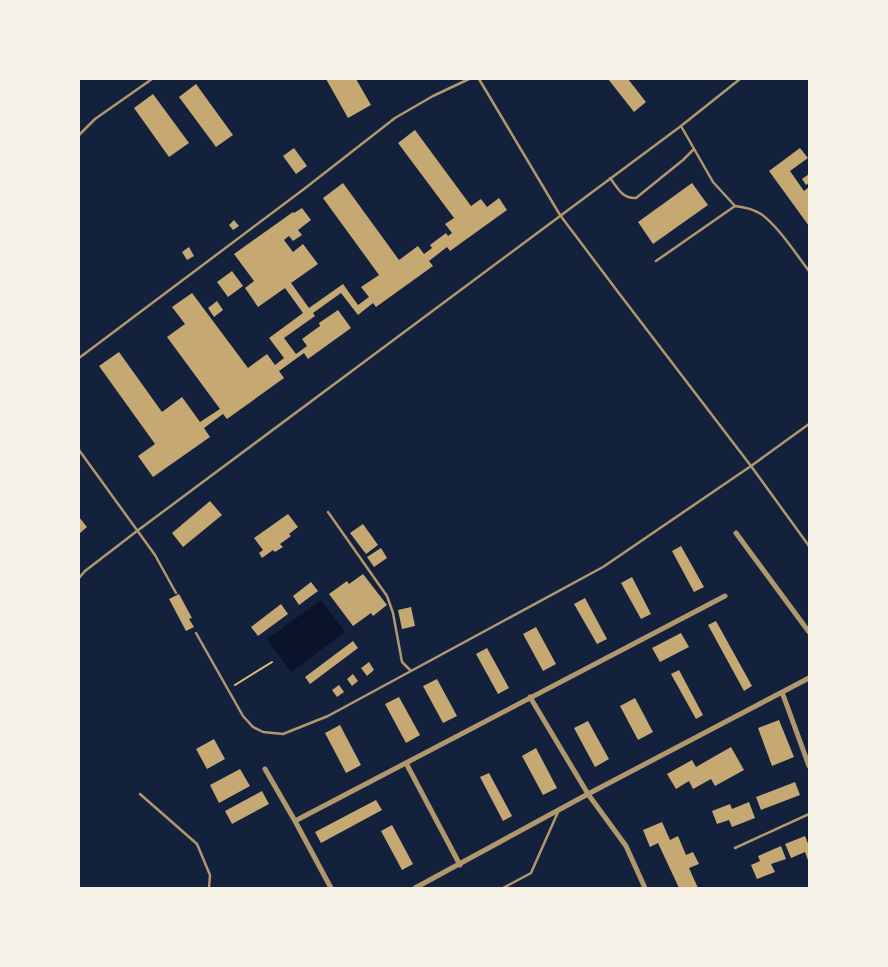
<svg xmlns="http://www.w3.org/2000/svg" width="888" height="967" font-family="'Fira Sans Condensed',sans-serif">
<rect width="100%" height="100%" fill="#14213d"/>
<path fill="#0b132b" d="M 321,600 L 345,632 L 291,672 L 267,639 Z"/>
<path fill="#c6a872" d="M 326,79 L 356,79 L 371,105 L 348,118 Z
M 608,79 L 628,79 L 646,102 L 634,112 Z
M 196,84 L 233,135 L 216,147 L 179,97 Z
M 153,94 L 189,143 L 169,157 L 134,108 Z
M 415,130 L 471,206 L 481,199 L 487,207 L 499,198 L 507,210 L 450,251 L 447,247 L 429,261 L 433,266 L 376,307 L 373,303 L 358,315 L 341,293 L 313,313 L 315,316 L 284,338 L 296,354 L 307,346 L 302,339 L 320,326 L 319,323 L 338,310 L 351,328 L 308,359 L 304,353 L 279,371 L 284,378 L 227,419 L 223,414 L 204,428 L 210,437 L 153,477 L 138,456 L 155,444 L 99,366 L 119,352 L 162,412 L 182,397 L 200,422 L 220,409 L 167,337 L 185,324 L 172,307 L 192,293 L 248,368 L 267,354 L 275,365 L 284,358 L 269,338 L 303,313 L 285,288 L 258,307 L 245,288 L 254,281 L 234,254 L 293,212 L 294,213 L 302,208 L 311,220 L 298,230 L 302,235 L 293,241 L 289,236 L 284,240 L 293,252 L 303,244 L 318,264 L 291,283 L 309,308 L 343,284 L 358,305 L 369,297 L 361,287 L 379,275 L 323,198 L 343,183 L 399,260 L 418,246 L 424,254 L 432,248 L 430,245 L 446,233 L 448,236 L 452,233 L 445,224 L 454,218 L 398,143 Z
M 294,148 L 307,166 L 296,174 L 283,156 Z
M 800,148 L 808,158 L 790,171 L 804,191 L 809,187 L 809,226 L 769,171 Z
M 809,174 L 809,183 L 806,185 L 802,179 Z
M 692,183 L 708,205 L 653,244 L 638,222 Z
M 234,220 L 239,226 L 233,230 L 229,225 Z
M 189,247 L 194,256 L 187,260 L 182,252 Z
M 232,271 L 243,286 L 228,297 L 217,282 Z
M 217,301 L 223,310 L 214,317 L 208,308 Z
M 210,501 L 222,515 L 183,547 L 172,533 Z
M 288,514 L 298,527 L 289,534 L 291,536 L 280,544 L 283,547 L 275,552 L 273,550 L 262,558 L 259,553 L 263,550 L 254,538 Z
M 79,517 L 87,527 L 79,534 Z
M 363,524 L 378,545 L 366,554 L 350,533 Z
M 681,546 L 704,587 L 694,592 L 672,551 Z
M 381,548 L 387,558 L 374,567 L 367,557 Z
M 363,574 L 387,605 L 373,616 L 371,613 L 353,626 L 329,594 L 347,581 L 349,584 Z
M 632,577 L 651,614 L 641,619 L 621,583 Z
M 311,582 L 318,591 L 299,605 L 293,596 Z
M 179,594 L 192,618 L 189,619 L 194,627 L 186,631 L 169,599 Z
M 585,598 L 607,639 L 597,644 L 574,604 Z
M 281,604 L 288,614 L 258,636 L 251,627 Z
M 411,607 L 415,626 L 402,629 L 398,610 Z
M 716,621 L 752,686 L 744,691 L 708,625 Z
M 536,627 L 556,664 L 543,671 L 523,634 Z
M 681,633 L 689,647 L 660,662 L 652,648 Z
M 353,641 L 358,648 L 310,684 L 305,677 Z
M 487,648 L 509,688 L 498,694 L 476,654 Z
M 369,662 L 374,670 L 367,676 L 361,668 Z
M 679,670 L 703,715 L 696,719 L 671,674 Z
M 353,674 L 358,681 L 352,686 L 347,679 Z
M 437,679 L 457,716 L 443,723 L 423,686 Z
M 339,685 L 344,692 L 337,697 L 332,690 Z
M 399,697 L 420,735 L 406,743 L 385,704 Z
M 635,698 L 653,732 L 638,740 L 620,706 Z
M 779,720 L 794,757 L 772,766 L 758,728 Z
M 588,721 L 609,759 L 595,767 L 574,728 Z
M 340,725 L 361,765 L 346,773 L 325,733 Z
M 214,739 L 225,759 L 207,769 L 196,749 Z
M 731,747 L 744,770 L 715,786 L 711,779 L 693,789 L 689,781 L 676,789 L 667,774 L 692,760 L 696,767 Z
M 536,748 L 557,788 L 543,795 L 522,756 Z
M 240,769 L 250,786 L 219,803 L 210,785 Z
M 489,773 L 512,816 L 503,821 L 480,777 Z
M 795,782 L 800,795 L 761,810 L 756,797 Z
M 262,791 L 269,804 L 232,824 L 225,811 Z
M 376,800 L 382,810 L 321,843 L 315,832 Z
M 749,802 L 755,818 L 732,827 L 729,820 L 717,824 L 712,811 L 730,804 L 732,809 Z
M 662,822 L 670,840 L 678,836 L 686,855 L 693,852 L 699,864 L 689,868 L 698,888 L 679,888 L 658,843 L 650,847 L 643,830 Z
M 392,825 L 413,864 L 402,870 L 381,831 Z
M 805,836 L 809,846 L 809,863 L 805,852 L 791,858 L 785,844 Z
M 781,846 L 786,859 L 771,864 L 775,872 L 757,879 L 751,865 L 760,861 L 758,856 Z"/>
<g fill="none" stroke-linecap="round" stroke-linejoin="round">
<path stroke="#e5c07b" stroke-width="2" d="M 235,685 L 272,662"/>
<path stroke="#b1986c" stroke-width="2.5" d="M 479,79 L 560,215 L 618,292 L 751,466 L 809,546
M 681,126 L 713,182 L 735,206 C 744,207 753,209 761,214 C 778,226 796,254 809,271
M 79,135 L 95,119 L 152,79
M 610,178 C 618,188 622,199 636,198 L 683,160 L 694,149
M 656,261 L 735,206
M 79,358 L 304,189 L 395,118 L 433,96 L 469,79
M 79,450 L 155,555 L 176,593
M 328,512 L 375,579 L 387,596 L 393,613 L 402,662 L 411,671
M 79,578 L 85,571 L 137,531 L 681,126 L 740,79
M 196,633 L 243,716 L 253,727 L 263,732 L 283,734 L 328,716 L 603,567 L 751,466 L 809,424
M 140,794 L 197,844 L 210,875 L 209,888
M 735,848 L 809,814
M 503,888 L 531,873 L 558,812"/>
<path stroke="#b1986c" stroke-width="5" d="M 736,533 L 809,632
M 782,692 L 809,766
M 530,697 L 588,794 L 626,846 L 645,888
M 406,763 L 460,865
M 265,769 L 295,821 L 331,888
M 295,821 L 725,596
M 415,888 L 588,794 L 809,678"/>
</g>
<rect width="888" height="967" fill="none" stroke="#f6f1e7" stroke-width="160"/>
</svg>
